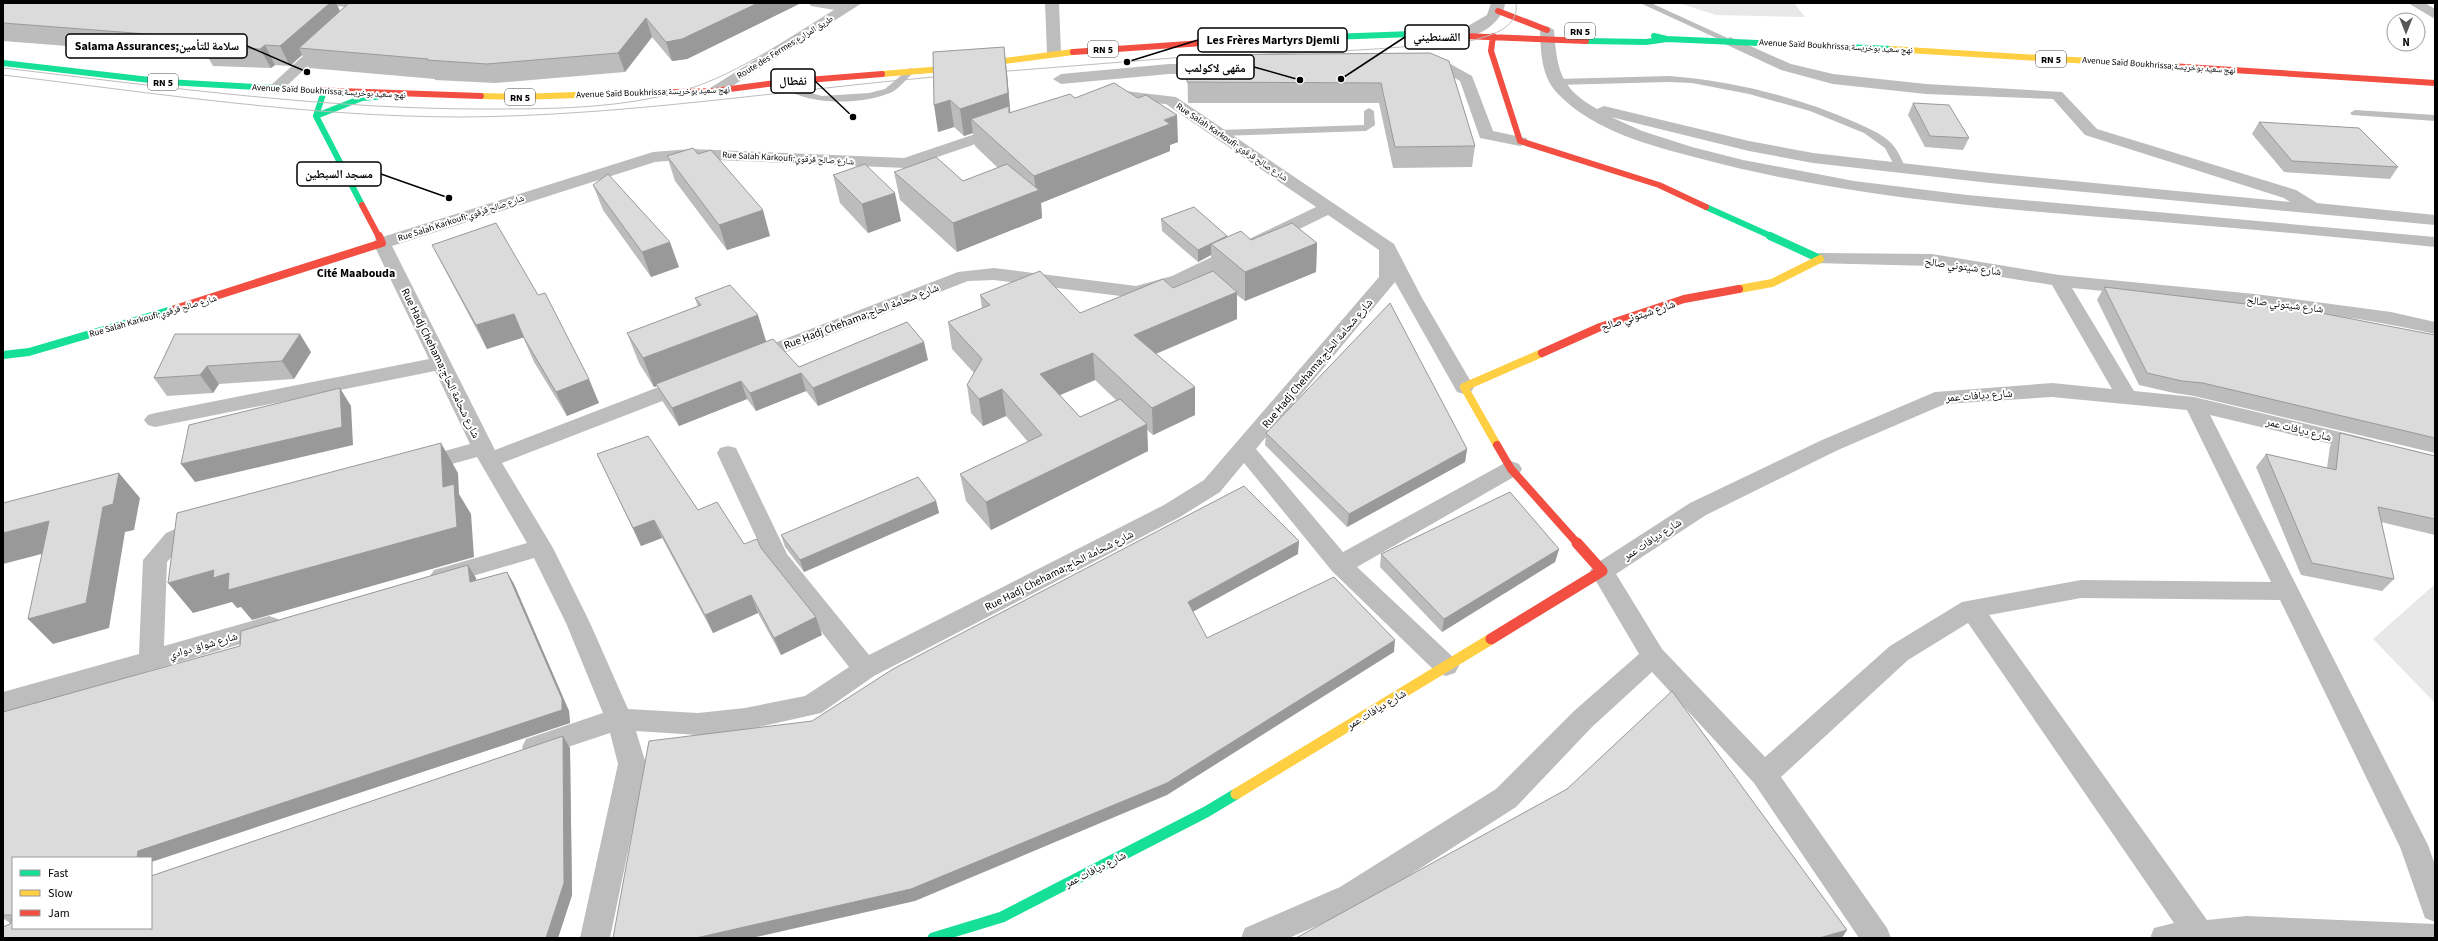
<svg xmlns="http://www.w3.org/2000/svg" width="2438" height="941" font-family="'Source Sans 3','Noto Naskh Arabic',sans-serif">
<rect width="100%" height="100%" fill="#fff"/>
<path fill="#e8e8e8" d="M 1679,3 L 1794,3 L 1805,17 L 1716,15 Z
M 2435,584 L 2435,703 L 2373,639 Z"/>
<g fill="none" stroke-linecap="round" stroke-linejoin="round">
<path fill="#bdbdbd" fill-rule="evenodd" d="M 1640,3 L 1651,3 L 1734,41 L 1727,43 Z
M 910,68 L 913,69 L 913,73 C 906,79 898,90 890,93 C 862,105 800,107 778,82 L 786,80 L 804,91 L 822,96 L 869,93 L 885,89 Z
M 1669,76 C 1733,81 1799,97 1857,123 C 1868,128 1882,134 1891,143 C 1898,150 1902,160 1906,169 L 1901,172 L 1897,171 L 1885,148 L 1864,133 L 1810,111 L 1749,94 L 1692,83 L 1669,82 L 1557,85 L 1552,82 L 1557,79 Z
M 1369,108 L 1374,111 L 1375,125 L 1366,131 L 1219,136 L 1214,133 L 1219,130 L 1364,125 L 1364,111 Z
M 2355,110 L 2435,115 L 2435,121 L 2352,115 L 2350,113 Z"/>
<path fill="#bdbdbd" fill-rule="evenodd" d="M 361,3 L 376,3 L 280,92 L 270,92 L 267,89 L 270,86 Z
M 809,3 L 862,3 L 720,94 L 710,94 L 707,91 L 710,88 L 835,10 L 811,6 Z
M 1045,3 L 1059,3 L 1061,53 L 1054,57 L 1047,53 Z
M 1491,3 L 1505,3 C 1504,20 1478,40 1461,36 L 1459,33 L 1461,30 L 1487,15 Z
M 2408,3 L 2425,3 L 2435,9 L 2435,19 Z
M 1547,26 L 1554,30 C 1557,70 1560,88 1597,109 L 1604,106 L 1749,141 L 1813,153 L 1990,173 L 2290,202 L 2284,198 L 2085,135 L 2053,99 L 1926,94 L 1833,84 L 1781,70 L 1725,44 L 1723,41 L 1730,37 L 1791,64 L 1833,74 L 1926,84 L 2062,92 L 2097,129 L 2296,190 L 2317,203 L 2435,215 L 2435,225 L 1990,183 L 1813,163 L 1749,151 L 1611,117 L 1642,131 L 1692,147 L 1743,160 L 1854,181 L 1967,195 L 2435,237 L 2435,247 C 2348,238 2261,230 2174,223 C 2015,210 1856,200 1702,159 C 1652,146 1595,132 1558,94 C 1541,76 1541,53 1540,30 Z
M 1425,61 L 1447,62 L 1472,76 L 1493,131 L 1526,138 L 1528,141 L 1526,144 L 1520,146 L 1480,138 L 1460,81 L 1439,69 L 1420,68 L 1418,65 Z
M 1169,64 L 1216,64 L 1224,69 L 1216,74 L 1169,74 L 1061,84 L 1053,79 L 1061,74 Z
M 1125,91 L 1176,97 L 1394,244 L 1422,298 L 1474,387 L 1471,392 L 1464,394 L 1457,392 L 1395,282 L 1256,449 L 1343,552 L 1503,464 L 1511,461 L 1519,464 L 1522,469 L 1519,474 L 1357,567 L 1455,659 L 1459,666 L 1455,673 L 1446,676 L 1437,673 L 1332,571 L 1244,463 L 1220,492 L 1180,517 L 874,676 L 821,713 L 745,730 L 698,735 L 636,731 L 646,764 L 610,938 L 580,938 L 618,764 L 610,733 L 535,758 L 526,755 L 522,747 L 526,739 L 603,713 L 566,623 L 534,558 L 442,585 L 434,582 L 430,576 L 434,570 L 527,543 L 477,457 L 420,473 L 412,470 L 409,465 L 412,460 L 470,444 L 435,371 L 155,427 L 148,425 L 144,420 L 148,415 L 155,413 L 429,359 L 373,243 L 376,239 L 653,152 L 691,149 L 904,158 L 996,127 L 1008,127 L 1010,130 L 1008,133 L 905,168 L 691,159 L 655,162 L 392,246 L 495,450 L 682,378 L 689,376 L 696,378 L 699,383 L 696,388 L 502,463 L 553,548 L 590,623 L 628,709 L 698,713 L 745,708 L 805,696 L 849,667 L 769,565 L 717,453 L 720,448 L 728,446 L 736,448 L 787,554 L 869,655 L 1164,505 L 1204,480 L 1379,277 L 1379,250 L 1328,215 L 1186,284 L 1164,292 L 1136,298 L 994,280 L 968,281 L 760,362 L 753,364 L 746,362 L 743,358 L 746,354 L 958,272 L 994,268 L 1136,286 L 1172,276 L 1316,207 L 1166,104 L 1125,101 L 1108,103 L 1100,98 L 1102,95 Z
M 1820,253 L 1932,254 L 2059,275 L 2255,294 L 2391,312 L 2435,322 L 2435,334 C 2317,307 2193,300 2072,288 L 2134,391 L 2194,397 L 2365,438 L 2373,440 L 2376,445 L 2373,450 L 2365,452 L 2210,415 L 2428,845 L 2435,865 L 2435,922 L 2425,918 L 2400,847 L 2280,600 L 2081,598 L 1989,615 L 2207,920 L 2246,916 L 2435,924 L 2435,938 L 2150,938 L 2154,928 L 2174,923 L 1968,623 L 1908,660 L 1781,777 L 1887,928 L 1891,938 L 1859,938 L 1754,783 L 1652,672 L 1592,727 L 1516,807 L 1360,907 L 1289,938 L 1241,938 L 1245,928 L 1340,887 L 1496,789 L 1574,711 L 1639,654 L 1590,571 L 1594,565 L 1690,503 L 1822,440 L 1935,392 L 2052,383 L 2112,389 L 2052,285 L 1932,266 L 1814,263 L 1811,259 L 1814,255 ZM 2052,397 L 2187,410 L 2271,582 L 2081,580 L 1962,602 L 1890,646 L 1765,757 L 1662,649 L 1616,574 L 1706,515 L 1838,450 L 1945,404 Z
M 200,518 L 208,520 L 211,526 L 208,532 L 182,545 L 167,562 L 164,646 L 269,616 L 278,619 L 281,626 L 278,633 L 3,714 L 3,692 L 139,654 L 143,560 L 166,533 Z"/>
<path stroke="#16e098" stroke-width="6" d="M 1654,36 L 1667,39 L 1891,49
M 1246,40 L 1412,34
M 1586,41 L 1646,42 L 1667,39
M 3,63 L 167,82 L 310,90
M 324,91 L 316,116 L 362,205
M 316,116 L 362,98 L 399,95
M 1706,207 L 1773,237"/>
<path stroke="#16e098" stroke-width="8" d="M 1770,236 L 1820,259
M 3,355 L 29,352 L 175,309"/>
<path stroke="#16e098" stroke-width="11" d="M 933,938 L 1002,917 L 1206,812 L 1236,794"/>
<path stroke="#ffcf43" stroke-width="6" d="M 1891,49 L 2139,64
M 882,74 L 943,69 L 1073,52
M 481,96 L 519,97 L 635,93"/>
<path stroke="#ffcf43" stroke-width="8" d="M 1739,289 L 1772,283 L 1820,259
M 1497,445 L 1464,387 L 1542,353"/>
<path stroke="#ffcf43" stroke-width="11" d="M 1236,794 L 1491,639"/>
<path stroke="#f24e42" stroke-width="6" d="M 1498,11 L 1547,30
M 1412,34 L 1586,41
M 1493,36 L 1491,51 L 1520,141 L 1659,185 L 1706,207
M 1073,52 L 1246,40
M 2139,64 L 2435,83
M 310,90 L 481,96
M 635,93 L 715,91 L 783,82 L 882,74
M 362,205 L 379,237"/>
<path stroke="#f24e42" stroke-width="8" d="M 175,309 L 382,243 L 379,236
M 1542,353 L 1600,327 L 1684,299 L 1739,289
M 1497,445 L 1511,469 L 1578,544"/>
<path stroke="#f24e42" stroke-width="11" d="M 1491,639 L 1602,571 L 1577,543"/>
<path stroke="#bdbdbd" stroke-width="1" d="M 1238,55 C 1300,53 1362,51 1424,45 C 1444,43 1465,44 1484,37 C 1501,32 1519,23 1516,3
M 3,68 C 166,87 330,110 494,109 C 558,109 624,108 685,90 C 739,74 798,32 846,3
M 996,72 L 1198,56
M 3,75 C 155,93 308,117 462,117 C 624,116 784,90 945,76"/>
</g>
<path fill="#bcbcbc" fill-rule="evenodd" d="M 3,3 L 801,3 L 687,59 L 672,61 L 652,37 L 625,72 L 495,83 L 435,80 L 435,79 L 309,68 L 302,55 L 290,66 L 275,65 L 271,68 L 213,66 L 208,57 L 3,41 ZM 338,6 L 345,7 L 340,11 Z
M 933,52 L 1007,73 L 1010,113 L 1075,98 L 1178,142 L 1170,145 L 1170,151 L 1041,203 L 1042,218 L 957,252 L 900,200 L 894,172 L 963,181 L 998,168 L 975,146 L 973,133 L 964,136 L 954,127 L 938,132 Z
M 1430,53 L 1475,146 L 1472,167 L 1393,168 L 1379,103 L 1188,103 L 1187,55 Z
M 1913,103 L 1969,138 L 1963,150 L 1925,147 L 1908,115 Z
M 2259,122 L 2398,167 L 2390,179 L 2284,172 L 2252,134 Z
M 667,156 L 770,236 L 727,250 L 675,181 Z
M 833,175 L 901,221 L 868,233 L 840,203 Z
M 593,185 L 679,267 L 651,277 L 603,210 Z
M 1161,219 L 1227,236 L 1227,237 L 1251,240 L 1317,243 L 1316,272 L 1245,301 L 1237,295 L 1237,319 L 1156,354 L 1195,387 L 1195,415 L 1153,435 L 1147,430 L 1148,451 L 991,530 L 966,501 L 960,474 L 1028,442 L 1006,416 L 983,426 L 971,413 L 967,385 L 974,373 L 952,349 L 948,322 L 982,308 L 980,295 L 1080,313 L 1173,288 L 1212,272 L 1211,255 L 1198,262 L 1162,231 ZM 1095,380 L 1116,400 L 1080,417 L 1060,395 Z
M 432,245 L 538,295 L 599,403 L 567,416 L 534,362 L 523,337 L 487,349 L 444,268 Z
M 2104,287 L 2435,335 L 2435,453 L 2194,396 L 2174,393 L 2139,385 L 2097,300 Z
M 695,298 L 766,342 L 799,367 L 928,360 L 818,406 L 806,391 L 756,411 L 747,399 L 679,426 L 663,402 L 657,386 L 654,387 L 639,363 L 627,333 L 698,307 Z
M 175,334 L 311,352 L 294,379 L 219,384 L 213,393 L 167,396 L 154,378 Z
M 1266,433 L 1467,449 L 1465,462 L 1347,527 L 1265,445 Z
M 2340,433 L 2435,456 L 2435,535 L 2381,522 L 2394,579 L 2382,591 L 2301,575 L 2256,467 L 2266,454 L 2327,468 L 2330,446 Z
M 597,454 L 698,510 L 744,544 L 761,548 L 822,635 L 781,655 L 758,613 L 713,633 L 662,538 L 641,546 Z
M 936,501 L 939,513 L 804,572 L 785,547 L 781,535 Z
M 1559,549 L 1555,562 L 1442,632 L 1380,567 L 1381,554 Z
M 468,565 L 476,578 L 476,580 L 507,572 L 514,584 L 569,711 L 570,723 L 151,862 L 151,858 L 13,858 L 13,928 L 151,928 L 151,876 L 563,736 L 570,748 L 572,895 L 558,938 L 3,938 L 3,927 L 10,924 L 11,924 L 3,918 L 3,712 L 240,646 L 241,631 Z"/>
<path fill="#999" d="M 330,3 L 336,3 L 343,18 L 299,48 L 302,55 L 290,66 L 280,46 Z
M 758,3 L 801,3 L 687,59 L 672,61 L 666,42 Z
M 646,18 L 652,37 L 625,72 L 618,53 Z
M 265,45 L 275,65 L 271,68 L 260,49 Z
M 1004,47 L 1007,73 L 1011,120 L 971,119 L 973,133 L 964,136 L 960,109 Z
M 950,100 L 954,127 L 938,132 L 934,105 Z
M 1177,115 L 1178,142 L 1170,145 L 1170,151 L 1041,203 L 1042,218 L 957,252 L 953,223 L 1036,191 L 1034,176 Z
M 895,193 L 901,221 L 868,233 L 862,204 Z
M 763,210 L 770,236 L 727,250 L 719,225 Z
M 1227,236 L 1227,248 L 1211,244 L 1211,255 L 1198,262 L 1198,250 Z
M 670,242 L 679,267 L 651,277 L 642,252 Z
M 1317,243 L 1316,272 L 1245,301 L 1245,272 Z
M 1237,292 L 1237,319 L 1136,362 L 1134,335 Z
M 514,314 L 525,337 L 487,349 L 476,325 Z
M 758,315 L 767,344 L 656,384 L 657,386 L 654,387 L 643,358 Z
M 300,334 L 311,352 L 294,379 L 282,361 Z
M 924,342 L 928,360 L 818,406 L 813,388 Z
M 1093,353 L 1095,380 L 1044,402 L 1040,374 Z
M 207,366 L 219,384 L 213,393 L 200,375 Z
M 801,373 L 806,391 L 756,411 L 750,393 Z
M 589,379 L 599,403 L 567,416 L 556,392 Z
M 741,381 L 747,399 L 679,426 L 672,408 Z
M 1195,387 L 1195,415 L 1153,435 L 1152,408 Z
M 340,388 L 351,406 L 353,445 L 195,482 L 181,464 Z
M 1002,389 L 1006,416 L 983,426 L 979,399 Z
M 1147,424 L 1148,451 L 991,530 L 986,502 Z
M 441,443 L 458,473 L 459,494 L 471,514 L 474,557 L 252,620 L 241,607 L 237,608 L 232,602 L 193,613 L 168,583 L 214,570 L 443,487 Z
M 1467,449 L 1465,462 L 1347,527 L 1349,514 Z
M 119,473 L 140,498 L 134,530 L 125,532 L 109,628 L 53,644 L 28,619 L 103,507 Z
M 936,501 L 939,513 L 804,572 L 800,560 Z
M 654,520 L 662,538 L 641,546 L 633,528 Z
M 49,521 L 72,546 L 3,564 L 3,533 Z
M 1299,541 L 1298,554 L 1189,614 L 1188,602 Z
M 1559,549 L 1555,562 L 1442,632 L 1444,619 Z
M 468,565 L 476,578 L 477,595 L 470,582 Z
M 507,572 L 514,584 L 569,711 L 570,723 L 151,862 L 151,858 L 137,858 L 138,851 Z
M 751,595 L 758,613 L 713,633 L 705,615 Z
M 816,617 L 822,635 L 781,655 L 774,638 Z
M 1395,640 L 1394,652 L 1167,795 L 915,901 L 752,938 L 696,938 Z
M 563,736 L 570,748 L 572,895 L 558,938 L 546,938 Z
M 1847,930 L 1842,938 L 1819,938 Z"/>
<path fill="#dbdbdb" stroke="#999" d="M 3,3 L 330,3 L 280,46 L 265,45 L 260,49 L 202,47 L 212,39 L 3,23 Z
M 349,3 L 758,3 L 682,39 L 666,42 L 646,18 L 618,53 L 487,64 L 427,60 L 428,59 L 299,48 Z
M 1004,47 L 1008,93 L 960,109 L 950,100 L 934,105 L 933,52 Z
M 1430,53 L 1449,61 L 1475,146 L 1395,147 L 1381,83 L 1187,82 L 1187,55 Z
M 1114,83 L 1138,98 L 1146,95 L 1177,115 L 1164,120 L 1170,124 L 1034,176 L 971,119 L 1009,106 L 1009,113 L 1070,94 L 1075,98 Z
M 1913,103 L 1949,105 L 1969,138 L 1930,136 Z
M 2259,122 L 2359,128 L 2398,167 L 2292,161 Z
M 693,148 L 698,154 L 711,150 L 763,210 L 719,225 L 667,156 Z
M 936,157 L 963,181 L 1007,164 L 1039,190 L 953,223 L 894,172 Z
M 865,164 L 895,193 L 862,204 L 833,175 Z
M 608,174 L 670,242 L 642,252 L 593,185 Z
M 1194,207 L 1227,236 L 1198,250 L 1161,219 Z
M 496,223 L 538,295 L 545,293 L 589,379 L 556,392 L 524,338 L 514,314 L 476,325 L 432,245 Z
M 1292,223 L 1317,243 L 1245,272 L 1211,244 L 1241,231 L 1251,240 Z
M 1040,271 L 1080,313 L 1163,279 L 1173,288 L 1213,271 L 1237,292 L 1134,335 L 1195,387 L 1152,408 L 1093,353 L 1040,374 L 1080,417 L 1120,399 L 1147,424 L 986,502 L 960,474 L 1042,435 L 1002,389 L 979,399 L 967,385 L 982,359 L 948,322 L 990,305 L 980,295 Z
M 730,285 L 758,315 L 643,358 L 627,333 L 701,305 L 695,298 Z
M 2104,287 L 2321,313 L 2435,335 L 2435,438 L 2203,383 L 2182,381 L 2147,373 Z
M 1390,303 L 1467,449 L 1349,514 L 1266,433 Z
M 907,322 L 924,342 L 813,388 L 801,373 L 750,393 L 741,381 L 672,408 L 656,384 L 773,339 L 799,367 Z
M 175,334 L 300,334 L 282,361 L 207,366 L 200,375 L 154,378 Z
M 340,388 L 342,427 L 181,464 L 189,425 Z
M 2340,433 L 2435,456 L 2435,519 L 2378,507 L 2394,579 L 2312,563 L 2266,454 L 2336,470 Z
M 648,436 L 698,510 L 717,502 L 744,544 L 757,539 L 761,548 L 816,617 L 774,638 L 751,595 L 705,615 L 654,520 L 633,528 L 597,454 Z
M 441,443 L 443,487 L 454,484 L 457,527 L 228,590 L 229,573 L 213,578 L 214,570 L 168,583 L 177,513 Z
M 119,473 L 113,504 L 103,507 L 86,603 L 28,619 L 49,521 L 3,533 L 3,503 Z
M 918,477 L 936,501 L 800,560 L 781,535 Z
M 1244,486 L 1299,541 L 1188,602 L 1207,638 L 1334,577 L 1395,640 L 1167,783 L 911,889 L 696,938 L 613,938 L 649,741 L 812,721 L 893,669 Z
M 1510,492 L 1559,549 L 1444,619 L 1381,554 Z
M 468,565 L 470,582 L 507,572 L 562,699 L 562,710 L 138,851 L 137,858 L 13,858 L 13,915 L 3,915 L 3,712 L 240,646 L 241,631 Z
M 1672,691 L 1847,930 L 1819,938 L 1296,938 L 1567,789 Z
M 563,736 L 564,883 L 546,938 L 3,938 L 3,927 L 10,924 L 13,916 L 13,928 L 151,928 L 151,876 Z"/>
<g text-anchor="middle" stroke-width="4" stroke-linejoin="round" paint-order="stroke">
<g font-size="9" fill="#000" stroke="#fff">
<text transform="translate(1836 46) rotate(3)" y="3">Avenue Saïd Boukhrissa;نهج سعيد بوخريسة</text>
<text transform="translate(785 47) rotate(-32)" y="3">Route des Fermes;طريق المزارع</text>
<text transform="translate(2159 65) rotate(4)" y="3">Avenue Saïd Boukhrissa;نهج سعيد بوخريسة</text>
<text transform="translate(329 91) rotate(3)" y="3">Avenue Saïd Boukhrissa;نهج سعيد بوخريسة</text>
<text transform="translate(653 92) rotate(-2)" y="3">Avenue Saïd Boukhrissa;نهج سعيد بوخريسة</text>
<text transform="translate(1232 142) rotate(34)" y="3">Rue Salah Karkoufi;شارع صالح قرقوي</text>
<text transform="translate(788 158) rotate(3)" y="3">Rue Salah Karkoufi;شارع صالح قرقوي</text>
<text transform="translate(461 218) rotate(-18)" y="3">Rue Salah Karkoufi;شارع صالح قرقوي</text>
<text transform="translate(153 316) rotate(-16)" y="3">Rue Salah Karkoufi;شارع صالح قرقوي</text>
</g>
<g fill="#fff" stroke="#4c4c4c" stroke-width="1">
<rect x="1565" y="23" width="30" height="16" rx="3"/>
<rect x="1088" y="41" width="30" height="16" rx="3"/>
<rect x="2036" y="51" width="30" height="16" rx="3"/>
<rect x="148" y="74" width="30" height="16" rx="3"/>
<rect x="505" y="89" width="30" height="16" rx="3"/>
</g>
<g font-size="10" font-weight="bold" fill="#000">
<text x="1580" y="35">RN 5</text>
<text x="1103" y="53">RN 5</text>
<text x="2051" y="63">RN 5</text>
<text x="163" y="86">RN 5</text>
<text x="520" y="101">RN 5</text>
</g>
<g font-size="11" fill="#000" stroke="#fff">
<text transform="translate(1963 266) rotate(8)" y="4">شارع شيتوني صالح</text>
<text transform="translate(2285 304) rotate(7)" y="4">شارع شيتوني صالح</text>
<text transform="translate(1638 315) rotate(-18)" y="4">شارع شيتوني صالح</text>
<text transform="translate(861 316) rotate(-21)" y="4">Rue Hadj Chehama;شارع شحامة الحاج</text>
<text transform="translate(441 363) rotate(64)" y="4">Rue Hadj Chehama;شارع شحامة الحاج</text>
<text transform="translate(1317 363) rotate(-50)" y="4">Rue Hadj Chehama;شارع شحامة الحاج</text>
<text transform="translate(1979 395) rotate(-4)" y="4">شارع ديافات عمر</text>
<text transform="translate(2299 429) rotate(14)" y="4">شارع ديافات عمر</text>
<text transform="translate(1652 539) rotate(-33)" y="4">شارع ديافات عمر</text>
<text transform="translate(1059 570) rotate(-27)" y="4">Rue Hadj Chehama;شارع شحامة الحاج</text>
<text transform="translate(203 645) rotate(-16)" y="4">شارع شواق دوادي</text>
<text transform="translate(1376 709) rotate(-31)" y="4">شارع ديافات عمر</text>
<text transform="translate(1095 869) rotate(-27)" y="4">شارع ديافات عمر</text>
</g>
<g font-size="12" font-weight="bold" fill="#000" stroke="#fff">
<text x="356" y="277">Cité Maabouda</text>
</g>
</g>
<path fill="none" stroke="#000" stroke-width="1.5" d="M1341 79L1405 37M1127 62L1198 40M307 72L247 46M1300 80L1254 67M853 117L815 81M449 198L381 174"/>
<g fill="#000" stroke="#fff" stroke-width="1.5">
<circle cx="1341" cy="79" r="4"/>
<circle cx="1127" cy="62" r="4"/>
<circle cx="307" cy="72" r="4"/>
<circle cx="1300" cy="80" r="4"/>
<circle cx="853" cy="117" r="4"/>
<circle cx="449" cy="198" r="4"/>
</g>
<g fill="#fff" stroke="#000" stroke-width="1.5">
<rect x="1405" y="25" width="64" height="24" rx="4"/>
<rect x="1198" y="28" width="149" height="24" rx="4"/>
<rect x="66" y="34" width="181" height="24" rx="4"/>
<rect x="1177" y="55" width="77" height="24" rx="4"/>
<rect x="771" y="69" width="44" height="24" rx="4"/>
<rect x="297" y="162" width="84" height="24" rx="4"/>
</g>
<g font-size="12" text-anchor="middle" font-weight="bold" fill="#000">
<text x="1437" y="41">القسنطيني</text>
<text x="1273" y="44">Les Frères Martyrs Djemli</text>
<text x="157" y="50">Salama Assurances;سلامة للتأمين</text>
<text x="1215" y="72">مقهى لاكولمب</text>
<text x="793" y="85">نفطال</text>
<text x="339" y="178">مسجد السبطين</text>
</g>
<rect width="2438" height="941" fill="none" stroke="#000000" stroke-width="8"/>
<rect x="12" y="857" width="140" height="72" fill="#ffffff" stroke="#999999"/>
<rect x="20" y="870" width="20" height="6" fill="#16e098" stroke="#999999"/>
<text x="48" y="877" font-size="12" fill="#000000">Fast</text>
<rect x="20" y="890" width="20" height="6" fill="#ffcf43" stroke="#999999"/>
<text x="48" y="897" font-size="12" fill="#000000">Slow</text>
<rect x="20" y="910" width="20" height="6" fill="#f24e42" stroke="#999999"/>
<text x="48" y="917" font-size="12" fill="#000000">Jam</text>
<g transform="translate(2406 32) rotate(180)"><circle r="19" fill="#ffffff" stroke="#999999"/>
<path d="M0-3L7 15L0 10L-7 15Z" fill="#595959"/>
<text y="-6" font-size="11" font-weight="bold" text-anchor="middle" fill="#000000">N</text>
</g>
</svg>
